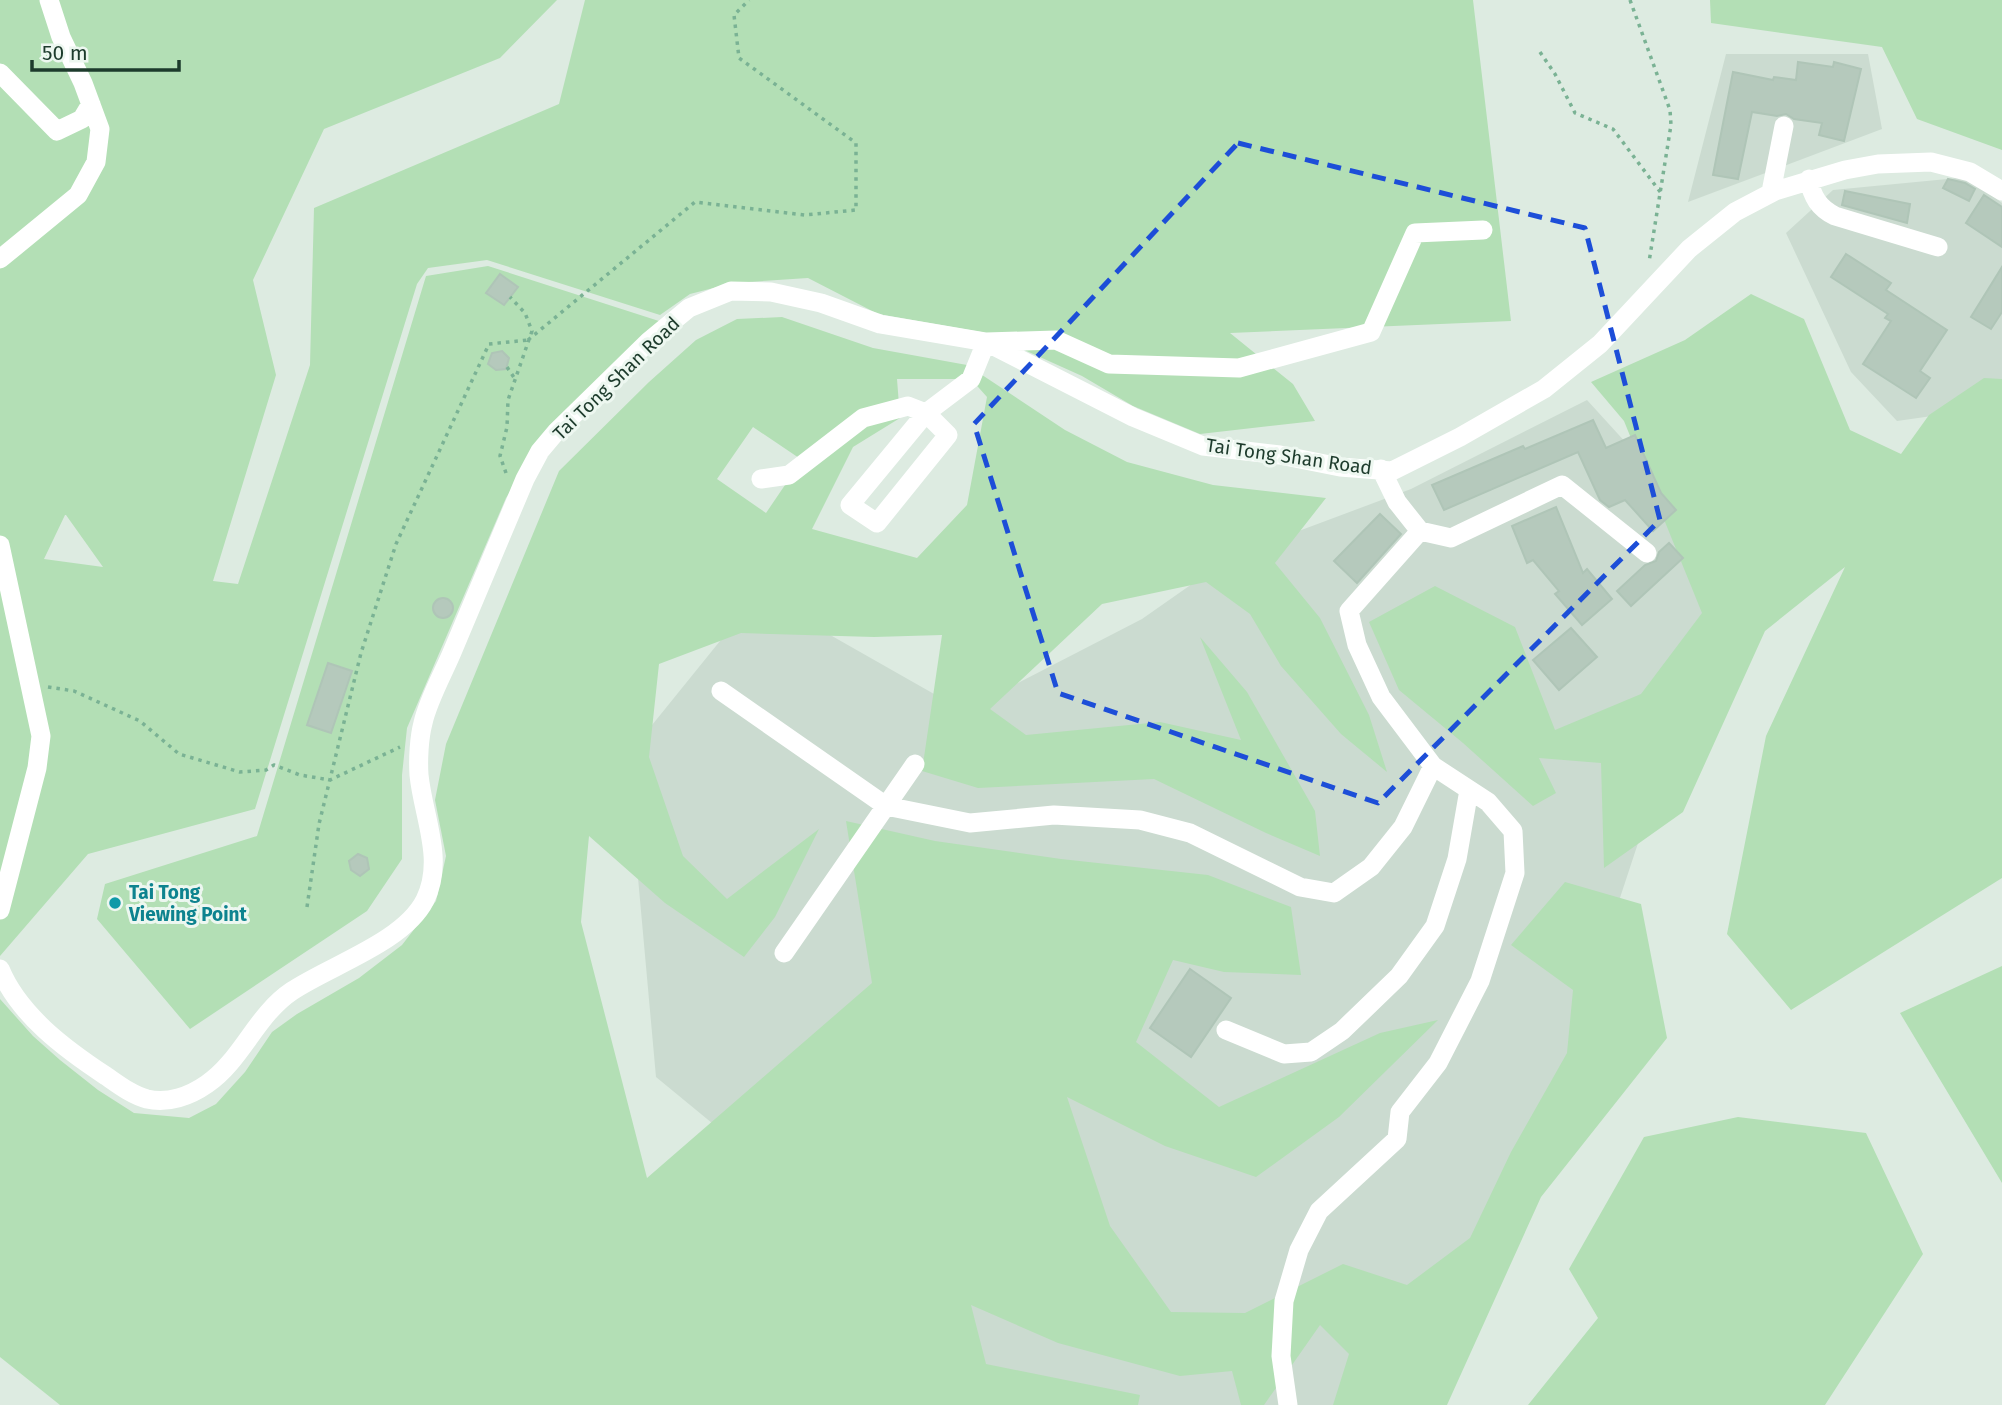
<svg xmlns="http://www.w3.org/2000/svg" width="2002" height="1405" font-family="'Fira Sans',sans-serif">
<rect width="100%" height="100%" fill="#ddebe1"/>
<path fill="#cbdbd0" d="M 1726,54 L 1868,54 L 1882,129 L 1688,202 Z
M 1968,177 L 2002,203 L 2002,406 L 1897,421 L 1851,372 L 1786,233 L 1833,190 Z
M 1587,400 L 1720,546 L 1702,649 L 1526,1183 L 1416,1405 L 959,1405 L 763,1165 L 656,1077 L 627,756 L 758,594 L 964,711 L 1142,619 L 1232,556 L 1411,489 Z"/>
<path fill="#b3dfb5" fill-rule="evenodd" d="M 0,0 L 557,0 L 500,58 L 324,129 L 253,280 L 276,375 L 213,581 L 238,584 L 310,365 L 314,208 L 559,104 L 585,0 L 1473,0 L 1511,321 L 1230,333 L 1293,384 L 1315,421 L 1200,434 L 1133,406 L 1082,376 L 987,333 L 878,314 L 808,278 L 733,283 L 690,294 L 660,315 L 487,260 L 428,268 L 417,284 L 255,809 L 88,854 L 0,956 ZM 65,515 L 66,515 L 103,567 L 44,559 Z
M 1710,0 L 2002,0 L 2002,150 L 1917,119 L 1882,47 L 1711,23 Z
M 488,266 L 662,322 L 540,444 L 506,498 L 407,728 L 402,775 L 402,859 L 367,911 L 190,1029 L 97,919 L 105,884 L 257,836 L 426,276 Z
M 1751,294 L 1804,319 L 1850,430 L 1901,454 L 1929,415 L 1984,378 L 2002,379 L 2002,878 L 1791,1010 L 1727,934 L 1766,736 L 1845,567 L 1765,631 L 1683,812 L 1604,868 L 1601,763 L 1539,758 L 1556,793 L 1533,806 L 1463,743 L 1399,690 L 1369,622 L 1435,586 L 1515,627 L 1555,730 L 1641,694 L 1702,613 L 1624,421 L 1591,382 L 1685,340 Z
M 782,317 L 873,348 L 967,365 L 1065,430 L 1127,462 L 1213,485 L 1326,498 L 1275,563 L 1320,618 L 1369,715 L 1387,772 L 1341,734 L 1281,666 L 1250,614 L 1206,582 L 1102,604 L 990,709 L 1026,735 L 1160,722 L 1241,740 L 1200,637 L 1247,692 L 1315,811 L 1320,856 L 1266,833 L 1154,779 L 978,788 L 922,771 L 942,635 L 874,637 L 741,633 L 659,664 L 649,757 L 683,856 L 727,899 L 819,829 L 775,917 L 744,957 L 665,903 L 589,836 L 581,922 L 647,1178 L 872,983 L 846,821 L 935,841 L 1061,859 L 1208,875 L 1291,907 L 1301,975 L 1224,972 L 1173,960 L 1136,1042 L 1219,1107 L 1380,1033 L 1438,1020 L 1339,1117 L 1256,1177 L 1165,1146 L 1067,1097 L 1110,1226 L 1171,1312 L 1245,1313 L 1343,1264 L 1407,1285 L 1470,1238 L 1511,1152 L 1567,1053 L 1573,990 L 1511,945 L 1565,882 L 1641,904 L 1667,1038 L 1541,1197 L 1447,1405 L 1333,1405 L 1349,1354 L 1320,1325 L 1264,1405 L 1241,1405 L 1232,1371 L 1180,1376 L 1058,1343 L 971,1305 L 986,1364 L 1140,1395 L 1138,1405 L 60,1405 L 0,1357 L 0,999 L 33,1036 L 60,1060 L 98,1090 L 134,1113 L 189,1118 L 216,1104 L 245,1072 L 272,1032 L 297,1014 L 359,978 L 402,945 L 436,901 L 446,856 L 435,800 L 446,744 L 559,471 L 649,382 L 696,340 L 737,319 ZM 897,379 L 971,379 L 987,397 L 967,505 L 917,558 L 812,529 L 853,447 L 900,418 ZM 753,427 L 802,460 L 766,513 L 717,479 Z
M 2002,966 L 2002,1183 L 1900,1013 Z
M 1738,1117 L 1866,1133 L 1923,1254 L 1825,1405 L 1528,1405 L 1598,1318 L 1569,1269 L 1644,1137 Z"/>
<path fill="#b5c9bc" stroke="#afc5b7" stroke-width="2" d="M 1798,62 L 1833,67 L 1834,62 L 1861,69 L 1844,141 L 1819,135 L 1822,123 L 1794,119 L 1786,114 L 1777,116 L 1752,112 L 1738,179 L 1713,175 L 1733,72 L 1773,80 L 1774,77 L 1796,80 Z
M 1948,179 L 1965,183 L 1975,189 L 1969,201 L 1943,188 Z
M 1845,191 L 1910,204 L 1907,223 L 1842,205 Z
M 1984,195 L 2002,207 L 2002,247 L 1966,223 Z
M 1846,254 L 1891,283 L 1886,290 L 1947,330 L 1920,371 L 1930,378 L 1916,398 L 1863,364 L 1891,321 L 1885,318 L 1888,314 L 1831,277 Z
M 2002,267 L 2002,312 L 1991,329 L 1971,317 Z
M 500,274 L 518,287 L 504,305 L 486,293 Z
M 502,351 L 509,358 L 506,369 L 496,370 L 488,364 L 492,353 Z
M 1593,420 L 1606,448 L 1635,435 L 1661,493 L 1676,510 L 1653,531 L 1625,500 L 1609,507 L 1600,500 L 1578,452 L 1444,510 L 1432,485 L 1523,446 L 1525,449 Z
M 1556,507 L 1583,573 L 1587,569 L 1612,599 L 1582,625 L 1555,594 L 1559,591 L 1533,560 L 1527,563 L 1512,526 Z
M 1380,514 L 1401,534 L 1357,583 L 1334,561 Z
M 1669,543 L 1683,558 L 1631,606 L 1617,591 L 1645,565 L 1656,561 L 1659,552 Z
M433 608a10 10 0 1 1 20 0a10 10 0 1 1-20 0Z
M 1571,628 L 1597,657 L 1559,690 L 1533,660 Z
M 328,663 L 352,671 L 331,733 L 307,725 Z
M 358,854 L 367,858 L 369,869 L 360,876 L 351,870 L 349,861 Z
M 1190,969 L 1231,998 L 1191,1057 L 1150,1028 Z"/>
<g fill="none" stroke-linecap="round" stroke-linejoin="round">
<path stroke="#7ab294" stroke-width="3.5" stroke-dasharray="3.5 5" stroke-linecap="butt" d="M 1630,0 L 1670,110 L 1671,125 L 1649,262
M 1540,52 L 1555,74 L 1575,113 L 1613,129 L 1661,193
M 528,340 L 695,202 L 805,215 L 856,210 L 856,143 L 739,58 L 734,15 L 749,0
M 507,367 L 515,379
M 506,473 L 500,456 L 507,427 L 508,400 L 532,331 L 525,313 L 510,297
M 48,687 L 74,691 L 140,721 L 179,754 L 240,772 L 266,770 L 274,765 L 300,775 L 330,780 L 400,747
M 307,907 L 319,824 L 361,653 L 396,544 L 489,344 L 528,340"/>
<path stroke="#fff" stroke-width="19" d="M 0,73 L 57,131 L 82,119 L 91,104
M 1809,179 C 1812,197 1819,208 1835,216 L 1938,247
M 1771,192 L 1784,126
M 0,259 L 78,195 L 96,162 L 100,129 L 83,83 L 61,37 L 49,0
M 761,479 L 789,475 L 863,418 L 908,406 L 926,413 L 948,435 L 877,523 L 850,505 L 926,413 L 971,379 L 986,342 L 1056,340 L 1109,364 L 1239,368 L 1371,332 L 1415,233 L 1483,230
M 1420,531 L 1451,538 L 1562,485 L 1647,553
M 0,545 L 41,736 L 37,768 L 0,910
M 721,691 L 886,806 L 970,823 L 1054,815 L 1140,820 L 1190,833 L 1300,887 L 1334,893 L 1371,867 L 1403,827 L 1433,766
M 784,953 L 915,764
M 0,969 C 19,1015 65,1049 106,1076 C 119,1085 132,1095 147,1099 C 168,1104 190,1096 207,1084 C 242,1060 256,1015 292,991 C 331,965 404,942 425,900 C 445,860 423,816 419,775 C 418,760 419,738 423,723 C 428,700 444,672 453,650 C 477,593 501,536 525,479 L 540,451 L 556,432 L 649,341 L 689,308 L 731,291 L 771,292 L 821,303 L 880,324 L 986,342 L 1133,417 L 1203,446 L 1280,455 L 1340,467 L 1392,471 L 1460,437 L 1544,389 L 1600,344 L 1689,249 L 1735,212 L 1775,191 L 1845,170 L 1878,164 L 1931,162 L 1970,172 L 2002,191
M 1226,1030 L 1284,1054 L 1311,1052 L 1342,1031 L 1399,976 L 1435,926 L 1457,859 L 1469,790
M 1288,1405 L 1281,1356 L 1284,1301 L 1299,1250 L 1319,1211 L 1397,1139 L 1400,1112 L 1438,1063 L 1480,981 L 1515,873 L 1513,831 L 1488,802 L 1433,766 L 1381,697 L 1357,645 L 1349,611 L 1420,531 L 1397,502 L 1381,469"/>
</g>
<path fill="none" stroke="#1d4ed8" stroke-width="5" stroke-dasharray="14 9" stroke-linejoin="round" d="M 1238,143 L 1585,228 L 1660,520 L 1378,803 L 1058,693 L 974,424 Z"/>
<circle fill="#0f9aa8" stroke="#edf7f0" stroke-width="2.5" cx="115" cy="903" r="7"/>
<g text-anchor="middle" stroke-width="6" stroke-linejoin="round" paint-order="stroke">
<g font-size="19" fill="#1d3b2c" stroke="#edf7f0">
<text transform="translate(616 378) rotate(-44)" y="7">Tai Tong Shan Road</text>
<text transform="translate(1289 456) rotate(8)" y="7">Tai Tong Shan Road</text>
</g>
<g font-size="19" font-weight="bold" fill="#0d838f" stroke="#edf7f0" text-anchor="start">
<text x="129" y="899">Tai Tong<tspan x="129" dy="22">Viewing Point</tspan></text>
</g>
</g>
<path d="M32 60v10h147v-10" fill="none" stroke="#1d3b2c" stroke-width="3.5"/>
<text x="42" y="60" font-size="21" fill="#1d3b2c" stroke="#edf7f0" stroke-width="5" paint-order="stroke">50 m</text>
</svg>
